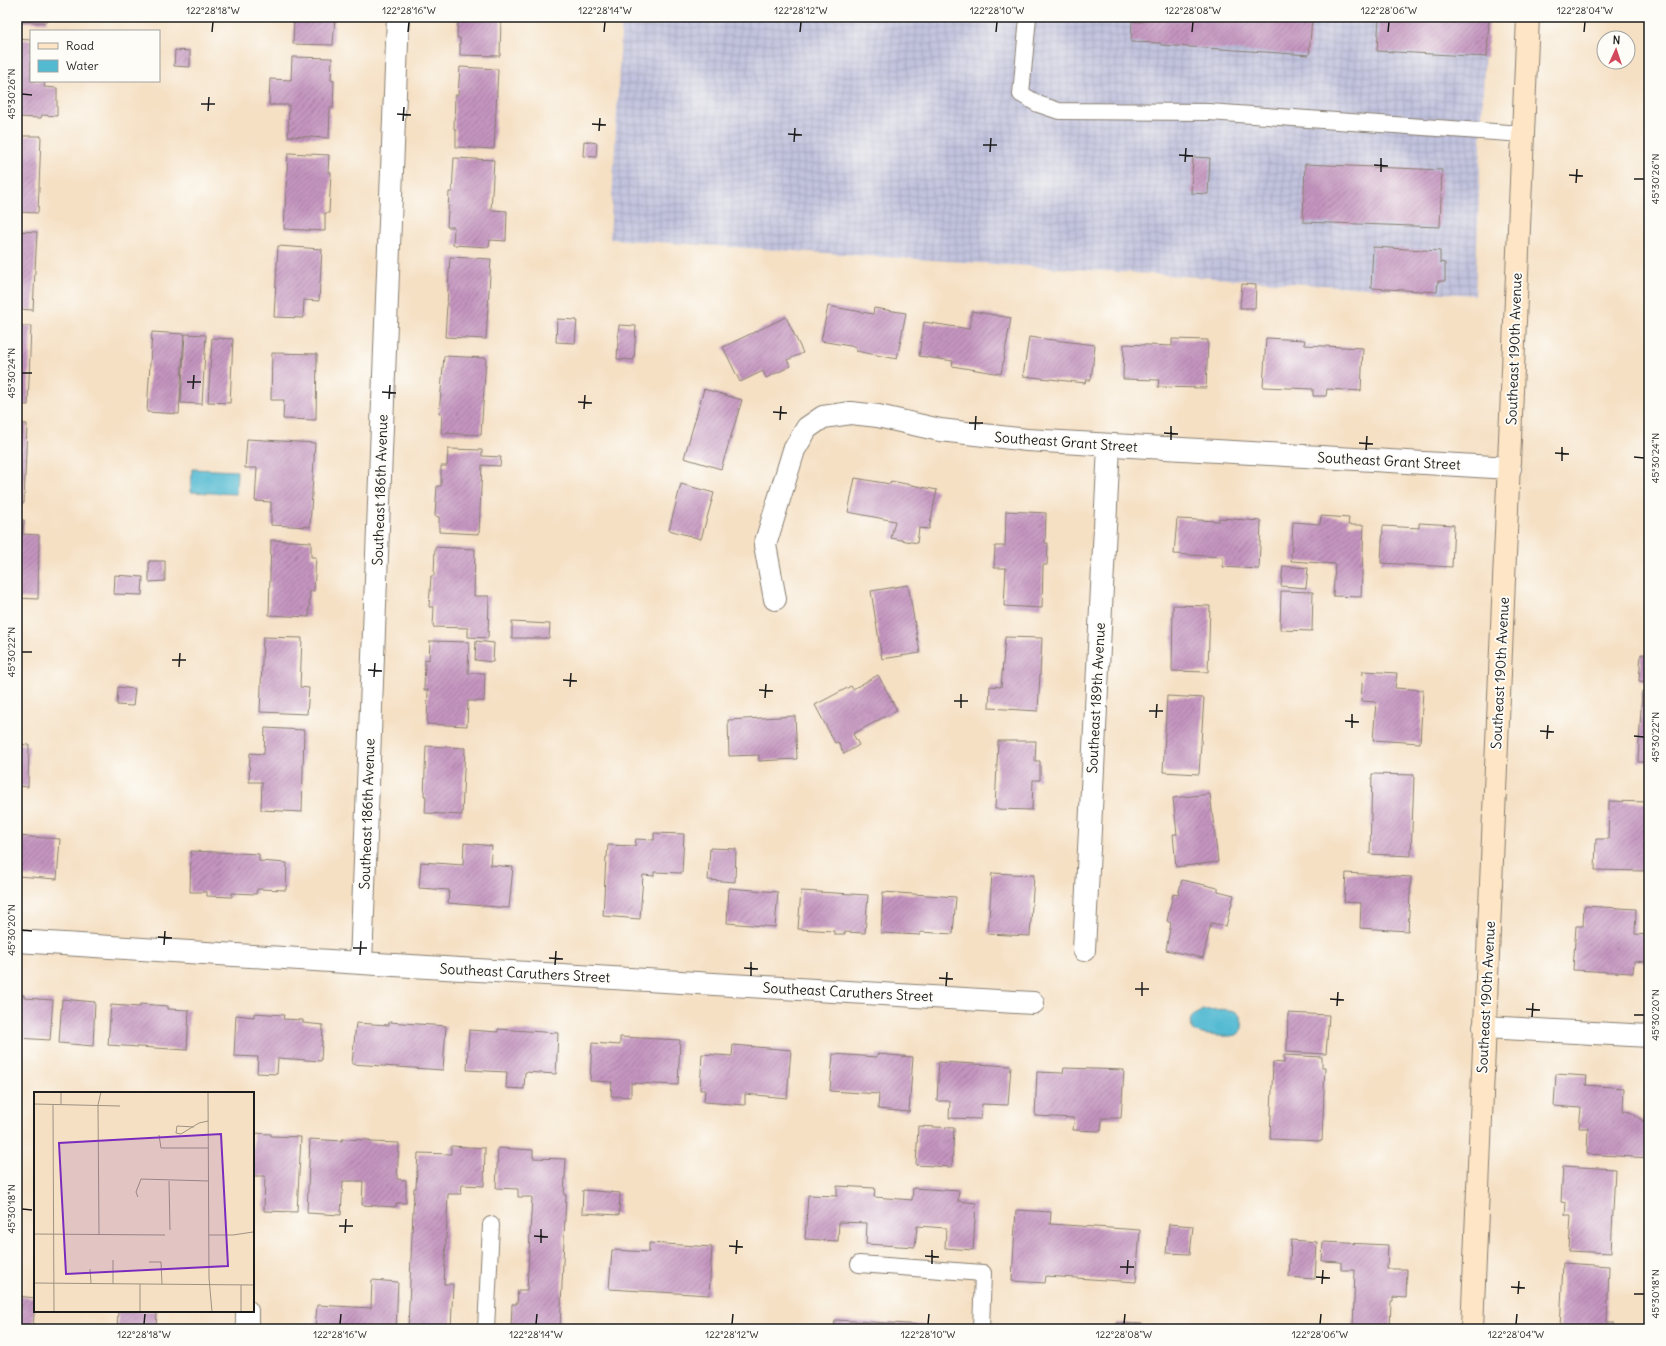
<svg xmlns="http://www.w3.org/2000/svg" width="1666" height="1346" font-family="Delius,sans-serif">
<defs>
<pattern id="industrial-grid" width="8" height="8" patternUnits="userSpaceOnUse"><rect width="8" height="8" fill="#c1c2dd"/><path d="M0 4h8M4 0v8" fill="none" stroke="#a5a6bd"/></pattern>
<pattern id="building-hatch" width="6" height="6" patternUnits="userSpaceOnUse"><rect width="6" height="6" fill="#c494bf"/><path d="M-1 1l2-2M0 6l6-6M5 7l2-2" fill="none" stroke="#9e789a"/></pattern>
</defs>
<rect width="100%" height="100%" fill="#fdfcf7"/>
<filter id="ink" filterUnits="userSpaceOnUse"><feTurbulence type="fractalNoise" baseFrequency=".025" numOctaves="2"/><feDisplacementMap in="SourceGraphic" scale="8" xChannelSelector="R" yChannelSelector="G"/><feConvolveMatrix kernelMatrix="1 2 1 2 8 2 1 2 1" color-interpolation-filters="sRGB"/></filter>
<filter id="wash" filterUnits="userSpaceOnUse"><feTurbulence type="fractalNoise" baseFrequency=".012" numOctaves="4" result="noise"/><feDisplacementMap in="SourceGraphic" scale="16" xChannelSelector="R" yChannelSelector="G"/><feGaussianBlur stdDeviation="0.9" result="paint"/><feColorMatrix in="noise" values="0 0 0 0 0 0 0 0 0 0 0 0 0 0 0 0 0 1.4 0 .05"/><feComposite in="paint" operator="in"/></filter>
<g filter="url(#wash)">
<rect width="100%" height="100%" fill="#f5e0c4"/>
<path fill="url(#industrial-grid)" d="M 622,17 L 1486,17 L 1475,295 L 610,239 Z"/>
<path fill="#53bad2" stroke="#386b77" d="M 192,469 L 237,471 L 236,494 L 191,492 Z
M 1203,1010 C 1212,1010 1224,1008 1234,1011 C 1243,1014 1246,1032 1236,1035 C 1226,1038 1201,1035 1193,1031 L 1190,1022 L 1192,1016 Z"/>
<g id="blocks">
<path fill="url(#building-hatch)" d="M 17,17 L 47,17 L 47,22 L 17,22 Z
M 294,17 L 335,17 L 333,45 L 293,44 Z
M 458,17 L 501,17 L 500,56 L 460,55 L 460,38 L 457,38 Z
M 1144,17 L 1312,18 L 1309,55 L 1161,45 L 1160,43 L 1131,42 L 1132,21 L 1143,22 Z
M 1379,17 L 1489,17 L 1487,57 L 1377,51 Z
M 17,39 L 31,40 L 31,81 L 45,81 L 44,87 L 57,88 L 57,116 L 42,115 L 41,118 L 17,117 Z
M 175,50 L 190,51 L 190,67 L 174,66 Z
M 292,57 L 332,58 L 331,80 L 334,81 L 333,108 L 330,108 L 329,138 L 288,136 L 289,105 L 269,105 L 270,79 L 291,80 Z
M 460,67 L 498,69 L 494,149 L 456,147 L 456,130 L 454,129 L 455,95 L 458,95 Z
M 17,136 L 41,136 L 38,213 L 17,212 Z
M 584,141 L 597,143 L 596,157 L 583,156 Z
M 288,153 L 329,155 L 328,172 L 331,172 L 329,213 L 325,213 L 325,231 L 284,229 Z
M 1193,157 L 1210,158 L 1208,194 L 1191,193 Z
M 454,158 L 494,160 L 491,210 L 507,211 L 506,241 L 490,240 L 489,247 L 453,245 L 454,227 L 447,227 L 449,192 L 452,192 Z
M 1305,164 L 1442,170 L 1440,227 L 1303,222 Z
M 17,231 L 37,232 L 33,310 L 17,309 Z
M 278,246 L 322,249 L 319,301 L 304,300 L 303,318 L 274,317 Z
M 1373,247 L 1440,251 L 1440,262 L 1445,263 L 1445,281 L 1438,281 L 1437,292 L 1371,288 Z
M 450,257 L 491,259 L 486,339 L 445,337 Z
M 1242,284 L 1256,285 L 1255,308 L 1240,308 Z
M 828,306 L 873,314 L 874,308 L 906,313 L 897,359 L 856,351 L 856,347 L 821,341 Z
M 972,311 L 1011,318 L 1001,374 L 952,366 L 953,361 L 919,356 L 924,322 L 969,329 Z
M 786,317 L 803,353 L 787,360 L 791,366 L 766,378 L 763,371 L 740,382 L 723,347 Z
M 557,319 L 577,320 L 575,343 L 556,342 Z
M 619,325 L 636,326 L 634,360 L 617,359 Z
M 17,326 L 31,326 L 28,405 L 17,404 Z
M 152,332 L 184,334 L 179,414 L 147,412 Z
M 185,334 L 206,335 L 202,404 L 181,403 Z
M 1029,337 L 1095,345 L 1091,380 L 1086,380 L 1085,383 L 1023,376 Z
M 212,338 L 233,339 L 230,403 L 208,402 Z
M 1266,338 L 1305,340 L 1304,345 L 1363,348 L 1361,391 L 1327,389 L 1326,396 L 1313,396 L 1313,389 L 1263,387 Z
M 1172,339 L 1208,340 L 1206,388 L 1158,387 L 1159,380 L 1123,379 L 1124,344 L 1172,346 Z
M 272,353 L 317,354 L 316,420 L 283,419 L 284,400 L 271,400 Z
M 444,356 L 486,358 L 481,435 L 441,433 L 442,414 L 439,414 Z
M 704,389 L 742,400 L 721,469 L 684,458 Z
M 17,423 L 27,424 L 24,503 L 17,503 Z
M 247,439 L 315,443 L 310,527 L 271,525 L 271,502 L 255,501 L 257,468 L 245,468 Z
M 448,449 L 482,450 L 482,456 L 501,457 L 500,466 L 482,465 L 479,534 L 439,532 L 439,517 L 435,516 L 437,486 L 441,486 L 441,466 L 447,466 Z
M 855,478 L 890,484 L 891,481 L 937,490 L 929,529 L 919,528 L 917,543 L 891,538 L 895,521 L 848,512 Z
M 681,484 L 714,493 L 701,539 L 669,530 Z
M 1006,511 L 1046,513 L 1045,543 L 1048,543 L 1047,565 L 1043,565 L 1042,608 L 1004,606 L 1006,568 L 994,568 L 995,546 L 1005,546 Z
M 1321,516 L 1349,518 L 1348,525 L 1364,525 L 1361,597 L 1333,596 L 1335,564 L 1291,561 L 1293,522 L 1320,524 Z
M 1219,518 L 1261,521 L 1259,569 L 1223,567 L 1223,557 L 1174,554 L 1177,519 L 1219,521 Z
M 17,520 L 24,520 L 23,534 L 39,535 L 38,599 L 17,598 Z
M 1419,523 L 1454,525 L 1452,567 L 1381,563 L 1383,526 L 1419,528 Z
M 271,540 L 311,542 L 311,557 L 316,557 L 314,591 L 310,591 L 309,617 L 269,615 Z
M 435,547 L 475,549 L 474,596 L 489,596 L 488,638 L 468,637 L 468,628 L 433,627 L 434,607 L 429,607 L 431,576 L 434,576 Z
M 149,561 L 165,561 L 165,581 L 149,582 Z
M 1283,566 L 1308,568 L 1306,588 L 1281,586 Z
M 115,575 L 143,577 L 142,595 L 114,594 Z
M 908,585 L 920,653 L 882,659 L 871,591 Z
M 1281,591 L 1313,592 L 1312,631 L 1280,630 Z
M 1173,605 L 1210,606 L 1208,672 L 1172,671 Z
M 512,622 L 550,624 L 549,638 L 512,638 Z
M 263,637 L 302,638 L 300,687 L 309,688 L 307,714 L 260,712 Z
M 1005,637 L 1042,638 L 1038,711 L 989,708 L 990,686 L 1001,687 Z
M 430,641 L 469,642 L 468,673 L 485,673 L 484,701 L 468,701 L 467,726 L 427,724 L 428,690 L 424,690 L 425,659 L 429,660 Z
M 476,641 L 494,643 L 493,662 L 475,660 Z
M 1641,654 L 1649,655 L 1649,682 L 1639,681 Z
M 1363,671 L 1397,673 L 1395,688 L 1423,690 L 1420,743 L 1373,740 L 1376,702 L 1361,701 Z
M 878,675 L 897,710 L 853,734 L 859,745 L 844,754 L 838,742 L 835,743 L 815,705 L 851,686 L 853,689 Z
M 118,687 L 135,689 L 133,706 L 117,705 Z
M 1642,691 L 1649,691 L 1649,762 L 1638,762 Z
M 1167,696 L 1204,698 L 1199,774 L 1163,772 Z
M 795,716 L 797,759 L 759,761 L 759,755 L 729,756 L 728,720 Z
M 265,728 L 304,730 L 302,812 L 261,810 L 262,782 L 249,782 L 250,753 L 264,754 Z
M 998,741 L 1036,741 L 1035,761 L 1040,761 L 1040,780 L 1033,780 L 1032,810 L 995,809 Z
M 17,744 L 29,745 L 28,787 L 17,786 Z
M 426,746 L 465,748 L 462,815 L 425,813 L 426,796 L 424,796 Z
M 1372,774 L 1414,775 L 1411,856 L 1370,854 Z
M 1210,794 L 1218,862 L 1176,867 L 1173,834 L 1177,834 L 1173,798 Z
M 1609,801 L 1647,802 L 1646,871 L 1595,870 L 1596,839 L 1608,839 Z
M 654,833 L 684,834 L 682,873 L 654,872 L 654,876 L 643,875 L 640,919 L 603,916 L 606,857 L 607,857 L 608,845 L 635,846 L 636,839 L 654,840 Z
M 17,836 L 60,839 L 57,879 L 17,876 Z
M 464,843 L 492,846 L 490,865 L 513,867 L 509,908 L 448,903 L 449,890 L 419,888 L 421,862 L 463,865 Z
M 710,848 L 736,849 L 735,882 L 708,880 Z
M 191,851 L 259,854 L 259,861 L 287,863 L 286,890 L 257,889 L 256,894 L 232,893 L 232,897 L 207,896 L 207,892 L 190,892 Z
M 992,873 L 1034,875 L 1030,936 L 988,934 Z
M 1346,873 L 1411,877 L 1408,931 L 1360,928 L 1361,903 L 1344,902 Z
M 1182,880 L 1218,888 L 1218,891 L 1234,895 L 1226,926 L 1211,923 L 1203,958 L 1166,950 L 1171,923 L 1167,921 L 1173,894 L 1178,895 Z
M 729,888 L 778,892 L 775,927 L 727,923 Z
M 801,891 L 868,895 L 865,933 L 845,932 L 845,934 L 834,934 L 834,931 L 798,929 Z
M 883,892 L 956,897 L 953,934 L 920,932 L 920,935 L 881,933 Z
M 1584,906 L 1636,909 L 1635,934 L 1648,935 L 1646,962 L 1634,961 L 1633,973 L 1573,970 L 1576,926 L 1583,926 Z
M 17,995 L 24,995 L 24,998 L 53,1000 L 50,1040 L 17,1038 Z
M 62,999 L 95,1002 L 93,1046 L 59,1043 Z
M 140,1004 L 168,1006 L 168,1009 L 189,1010 L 187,1050 L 108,1045 L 111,1005 L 140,1007 Z
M 254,1013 L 284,1015 L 283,1019 L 303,1020 L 303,1023 L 323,1025 L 321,1061 L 278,1058 L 277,1074 L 257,1073 L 258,1057 L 234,1056 L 236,1015 L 254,1017 Z
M 1288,1013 L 1329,1015 L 1326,1054 L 1287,1052 Z
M 389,1022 L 446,1026 L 443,1070 L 352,1064 L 356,1023 L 389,1025 Z
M 498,1029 L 558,1033 L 556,1074 L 525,1072 L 524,1089 L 506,1088 L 507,1072 L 467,1070 L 469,1030 L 498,1032 Z
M 620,1037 L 680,1040 L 678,1085 L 631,1083 L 631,1097 L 611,1096 L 612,1082 L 590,1081 L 592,1043 L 620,1045 Z
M 733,1045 L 791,1050 L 787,1098 L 745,1094 L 745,1105 L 704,1102 L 705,1090 L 700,1090 L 702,1054 L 732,1056 Z
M 833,1054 L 877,1057 L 877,1054 L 913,1057 L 909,1112 L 878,1109 L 879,1094 L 830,1091 Z
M 1284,1055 L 1322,1057 L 1322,1067 L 1325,1067 L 1322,1141 L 1270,1139 L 1273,1062 L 1284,1063 Z
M 939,1062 L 1011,1066 L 1008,1105 L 982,1104 L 981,1119 L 949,1118 L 950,1101 L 937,1101 Z
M 1064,1068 L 1124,1070 L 1121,1118 L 1102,1118 L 1101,1131 L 1073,1130 L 1074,1118 L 1035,1116 L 1037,1072 L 1063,1073 Z
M 1556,1074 L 1587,1076 L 1586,1085 L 1624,1088 L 1623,1111 L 1630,1112 L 1649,1125 L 1649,1158 L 1587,1154 L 1588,1128 L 1579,1128 L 1581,1108 L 1554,1106 Z
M 918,1126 L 954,1128 L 952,1167 L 916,1165 Z
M 253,1133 L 271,1134 L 271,1136 L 301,1137 L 297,1212 L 264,1211 L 265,1176 L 253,1176 Z
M 310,1139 L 342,1141 L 342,1139 L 370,1140 L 370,1142 L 399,1143 L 397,1179 L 406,1180 L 406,1203 L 396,1203 L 396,1207 L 362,1205 L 363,1181 L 343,1181 L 341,1215 L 307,1213 Z
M 451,1146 L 485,1148 L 484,1186 L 462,1185 L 461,1194 L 448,1194 L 444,1284 L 453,1284 L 451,1329 L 408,1329 L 414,1188 L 416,1188 L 418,1153 L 451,1154 Z
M 498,1148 L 533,1150 L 533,1158 L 566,1159 L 564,1195 L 566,1195 L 560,1329 L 511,1329 L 512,1304 L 517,1304 L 518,1290 L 527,1290 L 532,1197 L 518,1197 L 518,1189 L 496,1188 Z
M 1563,1166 L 1615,1169 L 1611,1253 L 1569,1251 L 1571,1215 L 1565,1215 L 1566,1203 L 1561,1202 Z
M 837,1186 L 875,1188 L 874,1197 L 912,1200 L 913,1188 L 959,1191 L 958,1201 L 976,1203 L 973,1250 L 945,1248 L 946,1228 L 917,1226 L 915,1247 L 866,1244 L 867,1223 L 839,1222 L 838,1241 L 805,1239 L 808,1195 L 837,1196 Z
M 583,1190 L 620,1193 L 619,1215 L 582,1213 Z
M 1016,1210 L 1051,1212 L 1050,1224 L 1140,1230 L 1136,1282 L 1046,1276 L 1045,1283 L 1012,1281 Z
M 1169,1224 L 1193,1226 L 1190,1254 L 1166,1253 Z
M 1291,1240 L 1317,1242 L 1315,1279 L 1289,1277 Z
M 1323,1242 L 1388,1245 L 1387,1269 L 1407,1269 L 1406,1298 L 1393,1297 L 1393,1301 L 1391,1301 L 1390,1329 L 1353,1329 L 1355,1270 L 1341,1270 L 1341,1262 L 1322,1261 Z
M 649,1243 L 712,1247 L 709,1295 L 609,1289 L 612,1250 L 649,1252 Z
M 1563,1263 L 1609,1266 L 1607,1322 L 1614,1322 L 1614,1329 L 1560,1329 Z
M 372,1280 L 398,1282 L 396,1329 L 315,1329 L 317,1305 L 371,1308 Z
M 17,1296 L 35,1298 L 33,1329 L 17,1329 Z
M 118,1311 L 157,1311 L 156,1329 L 117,1329 Z
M 835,1320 L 924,1325 L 923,1329 L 834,1329 Z
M 1116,1323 L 1142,1324 L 1141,1329 L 1116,1329 Z
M 1076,1326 L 1111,1328 L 1110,1329 L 1075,1329 Z"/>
</g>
</g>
<g filter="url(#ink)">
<use href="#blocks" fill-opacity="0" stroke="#887e70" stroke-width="1"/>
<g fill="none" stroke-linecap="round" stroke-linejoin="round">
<defs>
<path id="lane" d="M 1028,17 L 1021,94 L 1038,104 L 1059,111 L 1209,112 L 1523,134
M 859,1264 L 983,1273 L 981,1329
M 486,1329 L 491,1225"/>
<path id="street" d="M 775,599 L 765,545 L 794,450 L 807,428 L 823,417 L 851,413 L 878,416 L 940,430 L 1027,440 L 1510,468
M 17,941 L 361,963 L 1033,1003
M 1084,950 L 1109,446
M 361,963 L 398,17
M 1484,1027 L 1649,1036
M 247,1329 L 247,1311"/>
<path id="secondary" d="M 1472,1329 L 1528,17"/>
</defs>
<use href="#lane" stroke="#887e70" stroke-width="18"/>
<use href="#street" stroke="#887e70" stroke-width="24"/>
<use href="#secondary" stroke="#887e70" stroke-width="24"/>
<use href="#lane" stroke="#fff" stroke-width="16"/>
<use href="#street" stroke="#fff" stroke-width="22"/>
<use href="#secondary" stroke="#fde5c5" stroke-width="22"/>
</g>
</g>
<path fill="none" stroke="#1c1c1c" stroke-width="1.5" d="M 212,32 L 213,22M 408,32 L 409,22M 604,32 L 605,22M 800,32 L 801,22M 996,32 L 997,22M 1192,32 L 1193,22M 1388,32 L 1389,22M 1584,32 L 1585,22M 22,94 L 32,95M 201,104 L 215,104M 208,111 L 209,97M 397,114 L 411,115M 403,121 L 404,107M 592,124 L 606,125M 599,131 L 600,118M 788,134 L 802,135M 794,142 L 795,128M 983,145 L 997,145M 990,152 L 991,138M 1179,155 L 1193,156M 1185,162 L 1186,148M 1374,165 L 1388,166M 1381,172 L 1381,158M 1569,175 L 1583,176M 1634,179 L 1644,179M 1576,183 L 1577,169M 22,373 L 32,373M 187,382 L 201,382M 193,389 L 194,375M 382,392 L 396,393M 389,399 L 390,385M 578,402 L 592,403M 584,409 L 585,395M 773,412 L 787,413M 780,420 L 781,406M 969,423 L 983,423M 975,430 L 976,416M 1164,433 L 1178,434M 1171,440 L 1171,426M 1359,443 L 1373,444M 1366,450 L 1367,436M 1555,453 L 1569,454M 1634,457 L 1644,458M 1562,461 L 1562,447M 22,652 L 32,652M 172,660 L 186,660M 179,667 L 180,653M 368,670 L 382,671M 374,677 L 375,663M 563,680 L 577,681M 570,687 L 571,673M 759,690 L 773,691M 765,698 L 766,684M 954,701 L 968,701M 961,708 L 961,694M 1149,711 L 1163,711M 1156,718 L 1157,704M 1345,721 L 1359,722M 1352,728 L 1352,714M 1540,731 L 1554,732M 1634,736 L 1644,737M 1547,739 L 1548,725M 22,930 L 32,931M 158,937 L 172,938M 164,945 L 165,931M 353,948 L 367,948M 360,955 L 361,941M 549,958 L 563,959M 555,965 L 556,951M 744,968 L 758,969M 751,976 L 751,962M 939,978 L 953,979M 946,986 L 947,972M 1135,989 L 1149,989M 1142,996 L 1142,982M 1330,999 L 1344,1000M 1337,1006 L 1338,992M 1526,1009 L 1540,1010M 1634,1015 L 1644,1015M 1532,1017 L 1533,1003M 22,1209 L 32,1210M 339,1226 L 353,1226M 345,1233 L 346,1219M 534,1236 L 548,1237M 541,1243 L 541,1229M 729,1246 L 743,1247M 736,1254 L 737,1240M 925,1256 L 939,1257M 932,1264 L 932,1250M 1120,1267 L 1134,1267M 1127,1274 L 1128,1260M 1316,1277 L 1330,1278M 1322,1284 L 1323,1270M 1511,1287 L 1525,1288M 1518,1294 L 1519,1281M 1634,1294 L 1644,1294M 144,1324 L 145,1314M 340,1324 L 341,1314M 536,1324 L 537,1314M 732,1324 L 733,1314M 928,1324 L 929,1314M 1124,1324 L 1125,1314M 1320,1324 L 1321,1314M 1516,1324 L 1517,1314"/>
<g text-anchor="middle" stroke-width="4" stroke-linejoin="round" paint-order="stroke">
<g font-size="14" fill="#1c1c1c" stroke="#fdfcf7">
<text transform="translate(1514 349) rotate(-88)" y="5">Southeast 190th Avenue</text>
<text transform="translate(1066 442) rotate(4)" y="5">Southeast Grant Street</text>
<text transform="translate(1389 461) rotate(3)" y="5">Southeast Grant Street</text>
<text transform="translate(380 490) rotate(-88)" y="5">Southeast 186th Avenue</text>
<text transform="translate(1500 673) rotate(-87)" y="5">Southeast 190th Avenue</text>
<text transform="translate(1096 698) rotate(-87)" y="5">Southeast 189th Avenue</text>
<text transform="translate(367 814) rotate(-88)" y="5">Southeast 186th Avenue</text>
<text transform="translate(525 973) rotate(3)" y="5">Southeast Caruthers Street</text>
<text transform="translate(848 992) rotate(3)" y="5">Southeast Caruthers Street</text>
<text transform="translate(1486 997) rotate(-87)" y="5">Southeast 190th Avenue</text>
</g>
</g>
<g transform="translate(34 1092)">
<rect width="220" height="220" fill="#f5e0c4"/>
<path fill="none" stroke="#9e9281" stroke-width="1" d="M 27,0 L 27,13M 174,0 L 175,186 L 178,220M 0,12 L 86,14M 19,13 L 20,220M 160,35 L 143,34 L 142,41 L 147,42 L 165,31 L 174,29M 125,43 L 127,56 L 174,56M 135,89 L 136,138M 104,105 L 102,100 L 107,87 L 175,89M 0,142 L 131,143M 65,143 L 64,13 L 67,0M 175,143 L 199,143 L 219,140M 79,168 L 79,192M 115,170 L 127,170 L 128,192M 56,177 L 57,191M 0,191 L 220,193M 106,192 L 106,220M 207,193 L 207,220"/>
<path fill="#7b2cbf" fill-opacity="0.15" stroke="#7b2cbf" stroke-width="2" d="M 187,42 L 194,174 L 32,182 L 25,51 Z"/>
<rect width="220" height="220" fill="none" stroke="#1c1c1c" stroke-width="2"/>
</g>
<rect width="1666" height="1346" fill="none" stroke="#fdfcf7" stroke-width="44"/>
<rect x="30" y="30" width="130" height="52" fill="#fdfcf7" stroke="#a3a29f"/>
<rect x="38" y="43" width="20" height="6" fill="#fde5c5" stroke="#a3a29f"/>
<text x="66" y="50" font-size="12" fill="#1c1c1c">Road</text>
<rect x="38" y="60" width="20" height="12" fill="#53bad2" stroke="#a3a29f"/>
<text x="66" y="70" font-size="12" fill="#1c1c1c">Water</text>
<g transform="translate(1616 50) rotate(3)"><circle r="19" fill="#fdfcf7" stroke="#a3a29f"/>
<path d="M0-3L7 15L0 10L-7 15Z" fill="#d1495b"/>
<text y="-6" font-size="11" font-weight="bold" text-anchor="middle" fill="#1c1c1c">N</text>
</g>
<rect x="22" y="22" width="1622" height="1302" fill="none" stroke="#1c1c1c" stroke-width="1.5"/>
<g font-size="10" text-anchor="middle" fill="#1c1c1c">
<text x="213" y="14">122°28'18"W</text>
<text x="409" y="14">122°28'16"W</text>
<text x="605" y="14">122°28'14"W</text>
<text x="801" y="14">122°28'12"W</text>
<text x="997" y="14">122°28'10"W</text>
<text x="1193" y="14">122°28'08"W</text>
<text x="1389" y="14">122°28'06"W</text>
<text x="1585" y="14">122°28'04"W</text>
<text transform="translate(11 94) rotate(-90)" y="4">45°30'26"N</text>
<text transform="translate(1655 179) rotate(-90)" y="4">45°30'26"N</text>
<text transform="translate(11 373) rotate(-90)" y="4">45°30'24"N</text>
<text transform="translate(1655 458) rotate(-90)" y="4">45°30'24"N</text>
<text transform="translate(11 652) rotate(-90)" y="4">45°30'22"N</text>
<text transform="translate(1655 737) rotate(-90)" y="4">45°30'22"N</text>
<text transform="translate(11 930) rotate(-90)" y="4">45°30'20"N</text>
<text transform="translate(1655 1015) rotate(-90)" y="4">45°30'20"N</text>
<text transform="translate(11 1209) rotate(-90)" y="4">45°30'18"N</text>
<text transform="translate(1655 1294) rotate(-90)" y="4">45°30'18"N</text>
<text x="144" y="1338">122°28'18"W</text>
<text x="340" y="1338">122°28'16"W</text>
<text x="536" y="1338">122°28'14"W</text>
<text x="732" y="1338">122°28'12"W</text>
<text x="928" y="1338">122°28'10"W</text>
<text x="1124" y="1338">122°28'08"W</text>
<text x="1320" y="1338">122°28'06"W</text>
<text x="1516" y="1338">122°28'04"W</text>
</g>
</svg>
